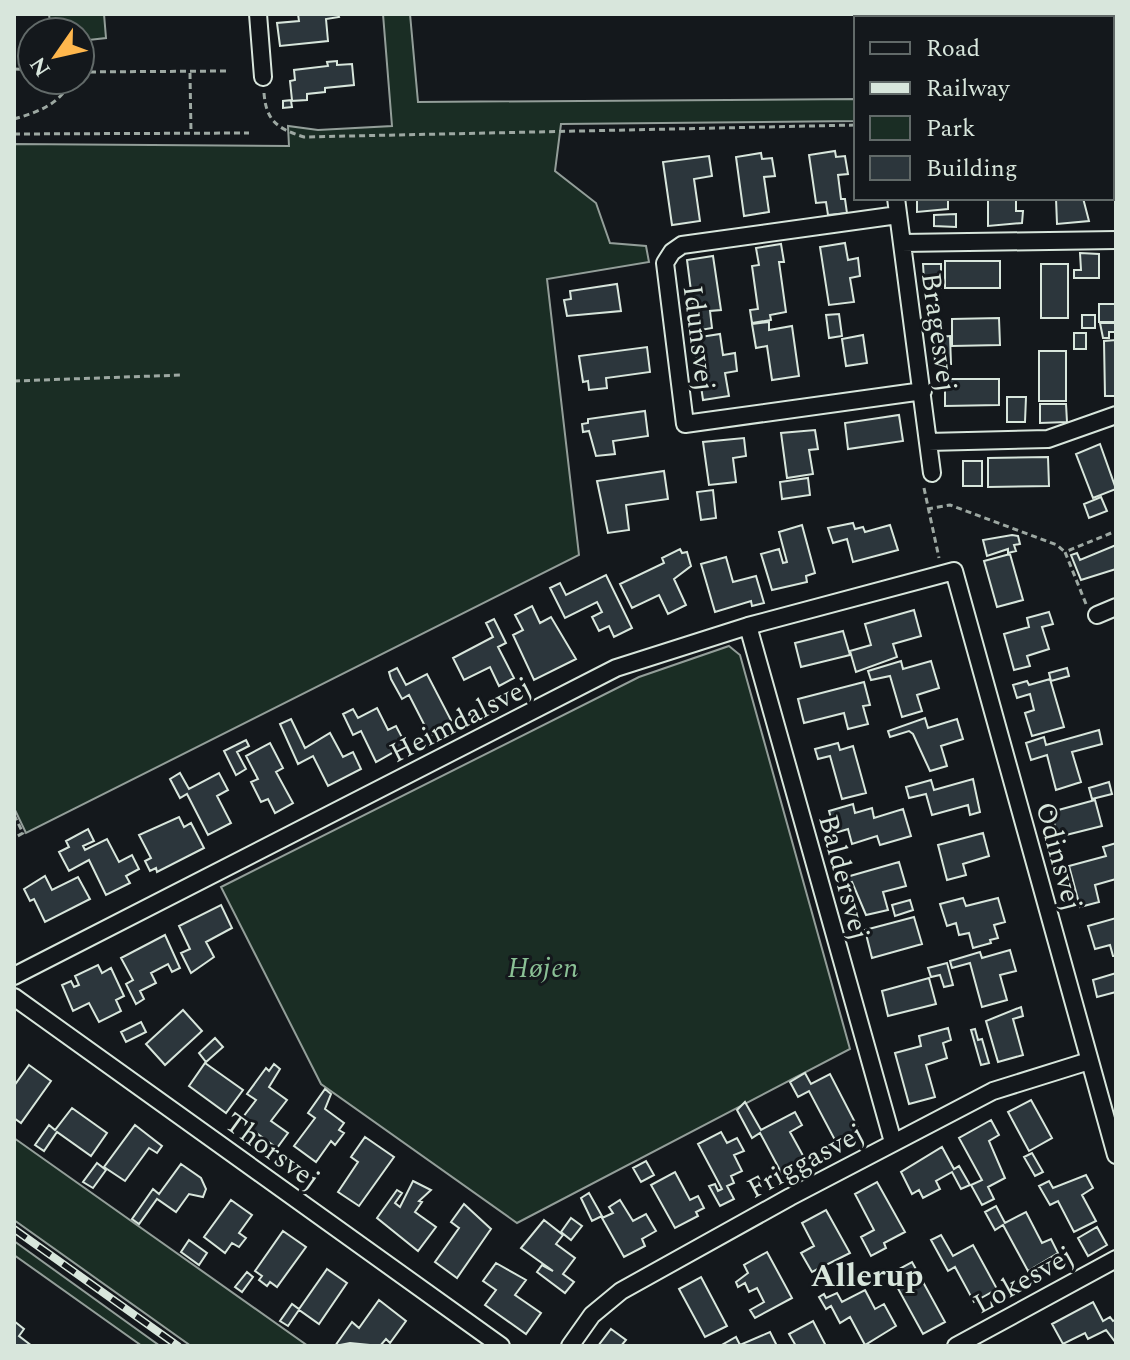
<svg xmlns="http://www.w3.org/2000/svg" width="1130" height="1360" font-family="Spectral,serif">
<rect width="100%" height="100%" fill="#14181c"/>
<path fill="#1a2d24" stroke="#939e99" stroke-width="2" d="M 49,14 L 104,14 L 106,38 L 80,41 L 80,32 L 51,32 Z
M 383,14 L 410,14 L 418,102 L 856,99 L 856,121 L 561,124 L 555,171 L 596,203 L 610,243 L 646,246 L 649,262 L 547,279 L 579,555 L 26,833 L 14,808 L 14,144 L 289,146 L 288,126 L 318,130 L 392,126 Z
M 729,646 L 740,655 L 850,1049 L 517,1223 L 321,1084 L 221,887 L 639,677 Z
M 14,1138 L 308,1346 L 191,1346 L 14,1220 Z
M 14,1241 L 160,1346 L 142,1346 L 14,1255 Z"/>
<path fill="#2c363c" stroke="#d8e6dc" stroke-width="2" d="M 298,14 L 338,14 L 339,17 L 326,19 L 328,41 L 280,46 L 277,23 L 299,21 Z
M 337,61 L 337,65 L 352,64 L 354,85 L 325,88 L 325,92 L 307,94 L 307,100 L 291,101 L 292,107 L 283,108 L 283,101 L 292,100 L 290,81 L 295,80 L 294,70 L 328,66 L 327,62 Z
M 835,151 L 836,157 L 845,156 L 848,174 L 838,175 L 841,199 L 845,199 L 847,213 L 828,215 L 826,202 L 816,203 L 809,155 Z
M 761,153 L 762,159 L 772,158 L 775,176 L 764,177 L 769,212 L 744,216 L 736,157 Z
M 709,156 L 712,176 L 694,179 L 700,221 L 672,225 L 663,162 Z
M 917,198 L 948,198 L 948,209 L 917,212 Z
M 988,198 L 1016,198 L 1016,211 L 1023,211 L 1022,223 L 988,226 Z
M 1056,198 L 1083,198 L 1089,221 L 1057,224 Z
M 956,214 L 956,227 L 934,226 L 934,215 Z
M 845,243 L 848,260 L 858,258 L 860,276 L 850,278 L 854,302 L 829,305 L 820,247 Z
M 781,244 L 784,262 L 779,262 L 786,312 L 770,315 L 771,320 L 752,323 L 750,310 L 758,309 L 752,266 L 759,265 L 756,248 Z
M 1080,253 L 1099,254 L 1099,278 L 1074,278 L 1074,270 L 1081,270 Z
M 713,256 L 721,310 L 710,311 L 712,328 L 689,332 L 687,314 L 694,314 L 687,260 Z
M 945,261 L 1000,261 L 1000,288 L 945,288 Z
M 923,264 L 941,264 L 941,288 L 936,288 L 936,296 L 925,296 Z
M 1041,264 L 1068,264 L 1068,318 L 1041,318 Z
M 617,284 L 621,311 L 567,316 L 564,300 L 571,299 L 570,291 Z
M 1099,304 L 1115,304 L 1115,322 L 1099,322 Z
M 839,314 L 842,336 L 829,338 L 826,315 Z
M 1082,315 L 1095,315 L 1095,328 L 1082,328 Z
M 999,318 L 1000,345 L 952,346 L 952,319 Z
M 769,322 L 769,330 L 792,326 L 799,376 L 772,380 L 767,346 L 756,348 L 752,324 Z
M 1100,323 L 1116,323 L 1116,332 L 1109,332 L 1109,338 L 1103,338 Z
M 1074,333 L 1086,333 L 1086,349 L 1074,349 Z
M 720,334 L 723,355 L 735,353 L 737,371 L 725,373 L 729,396 L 703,400 L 694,338 Z
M 863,335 L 867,363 L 846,366 L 842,339 Z
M 950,336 L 951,364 L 935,364 L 934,337 Z
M 1116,340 L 1116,396 L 1105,396 L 1104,341 Z
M 647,347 L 650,372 L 606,378 L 607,388 L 589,390 L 588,381 L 583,382 L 579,356 Z
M 1039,351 L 1066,351 L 1066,401 L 1039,401 Z
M 945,379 L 999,379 L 999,405 L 945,406 Z
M 1007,397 L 1026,397 L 1025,422 L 1007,422 Z
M 1040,404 L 1066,404 L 1067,422 L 1040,423 Z
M 645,411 L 648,436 L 613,441 L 615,454 L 596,456 L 589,431 L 583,432 L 582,424 L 588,423 L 588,419 Z
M 899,415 L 903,441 L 848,449 L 845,423 Z
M 815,430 L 818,449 L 809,450 L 813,474 L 787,478 L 781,433 Z
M 744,438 L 746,456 L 733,458 L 736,482 L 709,485 L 703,442 Z
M 1100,444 L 1116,489 L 1093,498 L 1076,454 Z
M 1048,457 L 1049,486 L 988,487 L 988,458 Z
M 963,461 L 982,461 L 982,486 L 963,486 Z
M 664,471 L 668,499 L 626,505 L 629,530 L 608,533 L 597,481 Z
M 808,478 L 810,495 L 782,499 L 780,482 Z
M 713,490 L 716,518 L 701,520 L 697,492 Z
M 1101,497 L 1107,511 L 1089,518 L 1084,504 Z
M 853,523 L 855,529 L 863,527 L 865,532 L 890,525 L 898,550 L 853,562 L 847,539 L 833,543 L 828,528 Z
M 802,525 L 815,573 L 806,576 L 807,582 L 772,590 L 761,554 L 779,549 L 783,563 L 787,562 L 779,532 Z
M 1012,535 L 1018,536 L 1020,544 L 1014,545 L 1016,551 L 1008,553 L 1008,549 L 987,556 L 983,540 Z
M 1116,545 L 1116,569 L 1081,580 L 1071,555 L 1077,553 L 1080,560 Z
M 680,549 L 682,553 L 687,552 L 691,566 L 674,579 L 686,605 L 668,614 L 659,595 L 632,608 L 620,584 L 664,563 L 662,558 Z
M 1010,554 L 1023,600 L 997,607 L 984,561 Z
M 726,557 L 733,582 L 756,576 L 764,603 L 752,606 L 751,601 L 715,612 L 701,564 Z
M 606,575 L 632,628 L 614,637 L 609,626 L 599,631 L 592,617 L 602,612 L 597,602 L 565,618 L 550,588 L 560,583 L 566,595 Z
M 532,606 L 540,623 L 551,617 L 576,659 L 534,680 L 513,635 L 523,630 L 515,615 Z
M 914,610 L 921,636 L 893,644 L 897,657 L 856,672 L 850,651 L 871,645 L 865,624 Z
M 1049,612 L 1053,624 L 1042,627 L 1049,649 L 1027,656 L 1030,666 L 1014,670 L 1004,634 L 1029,627 L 1027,618 Z
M 494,619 L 506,643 L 498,647 L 514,678 L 499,686 L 490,667 L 464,680 L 453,658 L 493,637 L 486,623 Z
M 843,631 L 850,655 L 801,667 L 795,643 Z
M 901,661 L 903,669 L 931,661 L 939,688 L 917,695 L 922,711 L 902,717 L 890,676 L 871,680 L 868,671 Z
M 397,668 L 406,685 L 427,674 L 453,724 L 430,736 L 409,695 L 402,699 L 391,679 L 389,672 Z
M 1067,668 L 1069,676 L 1051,681 L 1049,673 Z
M 1050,679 L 1064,727 L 1032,736 L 1025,713 L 1034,710 L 1030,694 L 1017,698 L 1013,685 L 1027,681 L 1029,685 Z
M 864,682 L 870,705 L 863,706 L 868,724 L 848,729 L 844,713 L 804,723 L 798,699 Z
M 377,708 L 388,730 L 396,726 L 406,745 L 376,762 L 361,731 L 353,735 L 343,714 L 353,709 L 358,718 Z
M 925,718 L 928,728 L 957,719 L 963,739 L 941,746 L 947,766 L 930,771 L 913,734 L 909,731 L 890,737 L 888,731 Z
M 291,719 L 305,748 L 330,733 L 343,757 L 353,752 L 361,769 L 328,786 L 313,756 L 298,764 L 280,724 Z
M 1099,730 L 1102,744 L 1072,752 L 1081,782 L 1056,790 L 1047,755 L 1031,760 L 1026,743 L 1044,737 L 1046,745 Z
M 246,740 L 249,746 L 237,752 L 246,769 L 236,775 L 224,751 Z
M 270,743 L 283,768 L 276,772 L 293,803 L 275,813 L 268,799 L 261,802 L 251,782 L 258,779 L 246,756 Z
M 838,743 L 840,750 L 853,746 L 866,793 L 842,799 L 830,756 L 818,759 L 815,749 Z
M 180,773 L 189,789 L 219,773 L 228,790 L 217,796 L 231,823 L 208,835 L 187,794 L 180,798 L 170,779 Z
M 973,779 L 980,812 L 970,815 L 968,805 L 932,815 L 926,794 L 909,798 L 906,787 L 931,780 L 934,790 Z
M 1109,782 L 1112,794 L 1092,799 L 1089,788 Z
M 1095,800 L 1102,826 L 1058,837 L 1051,812 Z
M 853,804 L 855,813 L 872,808 L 874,818 L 903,809 L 911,836 L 880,845 L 877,836 L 852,844 L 848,829 L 835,833 L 829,811 Z
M 179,817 L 184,827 L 191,823 L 204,848 L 157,872 L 156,868 L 150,871 L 145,861 L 151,858 L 139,835 Z
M 88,829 L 94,841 L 83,846 L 85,850 L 107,839 L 119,862 L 132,855 L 139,869 L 126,876 L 130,883 L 106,895 L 89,860 L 69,871 L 59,852 L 69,847 L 66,841 Z
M 983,833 L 989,856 L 963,864 L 966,875 L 947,880 L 938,845 Z
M 1116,843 L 1116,879 L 1095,885 L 1099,902 L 1080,907 L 1069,866 L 1106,856 L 1103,847 Z
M 899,862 L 906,886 L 883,892 L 888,910 L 866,915 L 852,882 L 845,884 L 843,878 Z
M 45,876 L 52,890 L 78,877 L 90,899 L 45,922 L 34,899 L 30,901 L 24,889 Z
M 963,898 L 966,906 L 998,898 L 1005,922 L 994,925 L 998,938 L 990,940 L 991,943 L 973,948 L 969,933 L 959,935 L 956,923 L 947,926 L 940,904 Z
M 910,900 L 913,910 L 895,916 L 892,905 Z
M 221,905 L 232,928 L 206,942 L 214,957 L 191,973 L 181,953 L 190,949 L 179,926 Z
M 914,917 L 922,944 L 872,958 L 865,930 Z
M 1116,918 L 1116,956 L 1113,956 L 1110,945 L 1095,949 L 1088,926 Z
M 165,935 L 180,968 L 172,972 L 168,964 L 151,973 L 156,983 L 140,991 L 144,999 L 136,1004 L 126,984 L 133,980 L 121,958 Z
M 1010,950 L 1016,971 L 1000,975 L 1007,1000 L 982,1007 L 970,963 L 952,968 L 950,961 L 980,952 L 982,958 Z
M 947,963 L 953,985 L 944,987 L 940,975 L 931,977 L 928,968 Z
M 98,965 L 102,973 L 111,968 L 124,996 L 116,1000 L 121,1011 L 99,1022 L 89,1003 L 73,1011 L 62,985 L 71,981 L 74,987 L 79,985 L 75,976 Z
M 1116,973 L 1116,992 L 1097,997 L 1093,980 Z
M 929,978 L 936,1004 L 888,1016 L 882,991 Z
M 1021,1007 L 1023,1016 L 1013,1019 L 1023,1055 L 998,1062 L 986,1021 Z
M 183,1010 L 202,1031 L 165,1065 L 146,1044 Z
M 141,1022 L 146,1032 L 126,1042 L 121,1032 Z
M 948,1028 L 951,1040 L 943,1043 L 947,1058 L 926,1065 L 935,1097 L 909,1104 L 895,1053 L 921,1046 L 919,1036 Z
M 975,1029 L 978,1040 L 982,1039 L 989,1063 L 981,1065 L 971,1030 Z
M 215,1038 L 223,1047 L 206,1062 L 199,1053 Z
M 205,1063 L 243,1090 L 226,1113 L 189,1086 Z
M 274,1064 L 280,1069 L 269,1087 L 287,1100 L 271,1121 L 288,1133 L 277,1148 L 240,1121 L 256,1100 L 247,1094 L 266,1068 L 269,1071 Z
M 29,1065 L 51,1081 L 21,1123 L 14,1118 L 14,1086 Z
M 805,1073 L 811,1084 L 830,1074 L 859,1130 L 836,1142 L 809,1091 L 798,1097 L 790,1082 Z
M 325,1089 L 331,1094 L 325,1109 L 344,1123 L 339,1130 L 344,1133 L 335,1145 L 331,1141 L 316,1162 L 294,1146 L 315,1118 L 308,1113 Z
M 1031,1100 L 1052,1138 L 1029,1151 L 1008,1112 Z
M 745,1102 L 761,1130 L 795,1112 L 802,1125 L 790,1132 L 806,1161 L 782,1174 L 760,1133 L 752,1138 L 737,1110 Z
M 72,1108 L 107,1133 L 91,1156 L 57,1132 L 44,1151 L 35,1145 L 49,1125 L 55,1130 Z
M 991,1120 L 999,1135 L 989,1141 L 1005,1178 L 988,1187 L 994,1199 L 982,1205 L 971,1185 L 982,1180 L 959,1138 Z
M 135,1125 L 162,1146 L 157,1153 L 149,1148 L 125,1181 L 104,1167 Z
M 721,1132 L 727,1143 L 737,1138 L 744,1151 L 734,1155 L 742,1171 L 731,1176 L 734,1183 L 727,1186 L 734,1199 L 720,1206 L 709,1186 L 715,1184 L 718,1191 L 722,1189 L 698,1144 Z
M 365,1137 L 394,1157 L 359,1206 L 338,1192 L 358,1162 L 351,1157 Z
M 942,1147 L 954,1169 L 959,1166 L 970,1185 L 961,1189 L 952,1172 L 936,1181 L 940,1189 L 923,1198 L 919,1190 L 912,1194 L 901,1172 Z
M 1032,1153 L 1043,1172 L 1035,1176 L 1024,1157 Z
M 646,1161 L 654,1175 L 641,1182 L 633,1168 Z
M 97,1163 L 106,1170 L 93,1188 L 83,1182 Z
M 181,1164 L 201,1178 L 206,1189 L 203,1197 L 189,1194 L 176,1212 L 157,1199 L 139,1224 L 132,1219 L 153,1189 L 159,1194 Z
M 675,1172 L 690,1200 L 698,1196 L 704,1208 L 696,1212 L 698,1216 L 675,1228 L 651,1185 Z
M 1086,1175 L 1093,1188 L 1082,1195 L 1096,1221 L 1074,1232 L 1058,1201 L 1050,1205 L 1039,1186 L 1049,1181 L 1053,1188 Z
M 413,1181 L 431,1190 L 419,1201 L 422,1202 L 415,1212 L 436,1227 L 418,1251 L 377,1218 L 397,1190 L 402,1193 L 395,1203 L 400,1207 Z
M 877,1182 L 905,1232 L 884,1243 L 886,1248 L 871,1256 L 861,1237 L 874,1230 L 855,1194 Z
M 589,1193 L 602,1216 L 592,1221 L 581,1198 Z
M 231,1200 L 252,1215 L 239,1233 L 246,1238 L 239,1247 L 232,1243 L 225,1253 L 204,1237 Z
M 620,1200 L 633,1221 L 646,1214 L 656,1231 L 642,1239 L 645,1246 L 624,1257 L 602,1218 L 613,1213 L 609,1207 Z
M 464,1204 L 491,1229 L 457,1278 L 435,1262 L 459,1228 L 451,1222 Z
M 996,1206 L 1005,1223 L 1026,1212 L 1042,1243 L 1051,1239 L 1058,1253 L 1028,1271 L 1003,1225 L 995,1230 L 985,1212 Z
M 826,1210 L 850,1253 L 812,1272 L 801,1253 L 814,1246 L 802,1223 Z
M 571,1218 L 582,1226 L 571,1240 L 561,1232 Z
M 544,1220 L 563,1235 L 556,1244 L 575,1258 L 563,1274 L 574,1282 L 565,1293 L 537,1272 L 542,1265 L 553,1271 L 521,1248 Z
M 1097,1227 L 1107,1245 L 1088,1256 L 1078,1238 Z
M 283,1231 L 306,1247 L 277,1287 L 270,1282 L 267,1286 L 259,1280 L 262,1276 L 255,1271 Z
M 941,1235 L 953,1256 L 973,1245 L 997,1289 L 974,1302 L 955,1267 L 948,1271 L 931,1240 Z
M 189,1240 L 207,1253 L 199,1265 L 181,1252 Z
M 767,1252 L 792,1298 L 755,1318 L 750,1310 L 764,1302 L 757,1288 L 749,1292 L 745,1283 L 738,1287 L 736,1282 L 748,1273 L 744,1265 Z
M 912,1262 L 945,1322 L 923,1334 L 890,1274 Z
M 496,1263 L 526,1280 L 515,1295 L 541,1313 L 526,1334 L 485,1305 L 496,1290 L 483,1281 Z
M 327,1269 L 347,1283 L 319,1324 L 299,1310 L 288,1326 L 280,1321 L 292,1304 L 299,1309 Z
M 247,1272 L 253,1277 L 242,1292 L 235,1287 Z
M 701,1277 L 727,1326 L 705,1337 L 679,1289 Z
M 865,1290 L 875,1309 L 884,1304 L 896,1326 L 865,1345 L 850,1317 L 840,1323 L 831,1306 L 826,1309 L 819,1297 L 824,1294 L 826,1298 L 837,1293 L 842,1302 Z
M 379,1300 L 406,1321 L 390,1343 L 386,1339 L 380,1346 L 350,1343 L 335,1346 L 352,1322 L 359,1328 Z
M 1093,1302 L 1103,1321 L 1110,1317 L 1113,1321 L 1116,1319 L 1116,1343 L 1106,1330 L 1088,1339 L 1085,1333 L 1063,1344 L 1052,1324 Z
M 14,1321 L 24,1329 L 19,1336 L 32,1346 L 14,1346 Z
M 813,1321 L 826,1346 L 796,1346 L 789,1334 Z
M 611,1329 L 626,1340 L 621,1346 L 598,1346 Z
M 770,1332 L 777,1346 L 720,1346 L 736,1337 L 740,1345 Z"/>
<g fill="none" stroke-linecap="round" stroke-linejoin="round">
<defs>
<path id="street" d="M 258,14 L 263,77
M 1112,133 L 1116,133
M 896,198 L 932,473
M 898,215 L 682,245 L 672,252 L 665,263 L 685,424 L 923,391
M 902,243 L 1116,240
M 928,442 L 1048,439 L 1116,415
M 1097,615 L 1116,607
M 748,626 L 893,1142
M 14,976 L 616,668 L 748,626 L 954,571 L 1116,1155
M 14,997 L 501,1346
M 570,1346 L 592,1315 L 621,1291 L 790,1197 L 993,1091 L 1089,1061
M 956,1346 L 1116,1259"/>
</defs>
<use href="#street" stroke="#d8e6dc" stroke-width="20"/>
<path stroke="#9da8a2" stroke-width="3" stroke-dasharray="6 4" stroke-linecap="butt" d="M 14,69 L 32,70
M 80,72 L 227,71
M 190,73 L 191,133
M 264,93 C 266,121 278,129 304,137 L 856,125
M 14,119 C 38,112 61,104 71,80
M 14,134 L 249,133
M 14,381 L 182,375
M 924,488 L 939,558
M 927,509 L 950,505 L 1057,545 L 1065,552
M 1086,604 L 1065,552 L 1116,531
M 14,815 L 23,833 L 14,838"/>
<use href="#street" stroke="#14181c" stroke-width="16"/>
<defs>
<path id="rail" d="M 14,1229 L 178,1346"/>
</defs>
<use href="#rail" stroke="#d8e6dc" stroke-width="8"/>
<use href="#rail" stroke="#14181c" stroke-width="5" stroke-dasharray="15" stroke-linecap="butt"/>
</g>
<g text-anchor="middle" stroke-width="6" stroke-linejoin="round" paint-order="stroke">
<g font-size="28" fill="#d8e6dc" stroke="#14181c">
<text transform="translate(940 332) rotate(82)" y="10">Bragesvej</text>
<text transform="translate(700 338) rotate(83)" y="10">Idunsvej</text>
<text transform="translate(460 719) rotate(-27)" y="10">Heimdalsvej</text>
<text transform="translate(1060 856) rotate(75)" y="10">Odinsvej</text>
<text transform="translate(845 877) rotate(75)" y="10">Baldersvej</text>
<text transform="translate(273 1150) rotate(36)" y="10">Thorsvej</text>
<text transform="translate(805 1160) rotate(-28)" y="10">Friggasvej</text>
<text transform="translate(1023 1279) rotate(-29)" y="10">Lokesvej</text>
</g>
<g font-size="28" font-style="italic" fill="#8ac095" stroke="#14181c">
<text x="543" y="977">Højen</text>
</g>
<g font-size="32" font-weight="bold" fill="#d8e6dc" stroke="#14181c">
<text x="867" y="1286">Allerup</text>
</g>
</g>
<rect width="1130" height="1360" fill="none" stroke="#d8e6dc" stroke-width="32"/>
<rect x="854" y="16" width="260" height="184" fill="#14181c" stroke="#626a69" stroke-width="2"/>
<rect x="870" y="42" width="40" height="12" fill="#14181c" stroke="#626a69" stroke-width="2"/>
<text x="926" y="56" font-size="24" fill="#d8e6dc">Road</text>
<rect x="870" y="82" width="40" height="12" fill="#d8e6dc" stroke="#626a69" stroke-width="2"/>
<text x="926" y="96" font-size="24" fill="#d8e6dc">Railway</text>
<rect x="870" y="116" width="40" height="24" fill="#1a2d24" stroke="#626a69" stroke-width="2"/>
<text x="926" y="136" font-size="24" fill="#d8e6dc">Park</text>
<rect x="870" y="156" width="40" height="24" fill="#2c363c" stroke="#626a69" stroke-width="2"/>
<text x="926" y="176" font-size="24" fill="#d8e6dc">Building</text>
<g transform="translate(56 56) rotate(236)"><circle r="38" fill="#14181c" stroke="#626a69" stroke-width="2"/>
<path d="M0-6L14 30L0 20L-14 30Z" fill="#ffb74d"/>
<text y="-12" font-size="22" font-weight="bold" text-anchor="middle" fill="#d8e6dc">N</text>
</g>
</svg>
